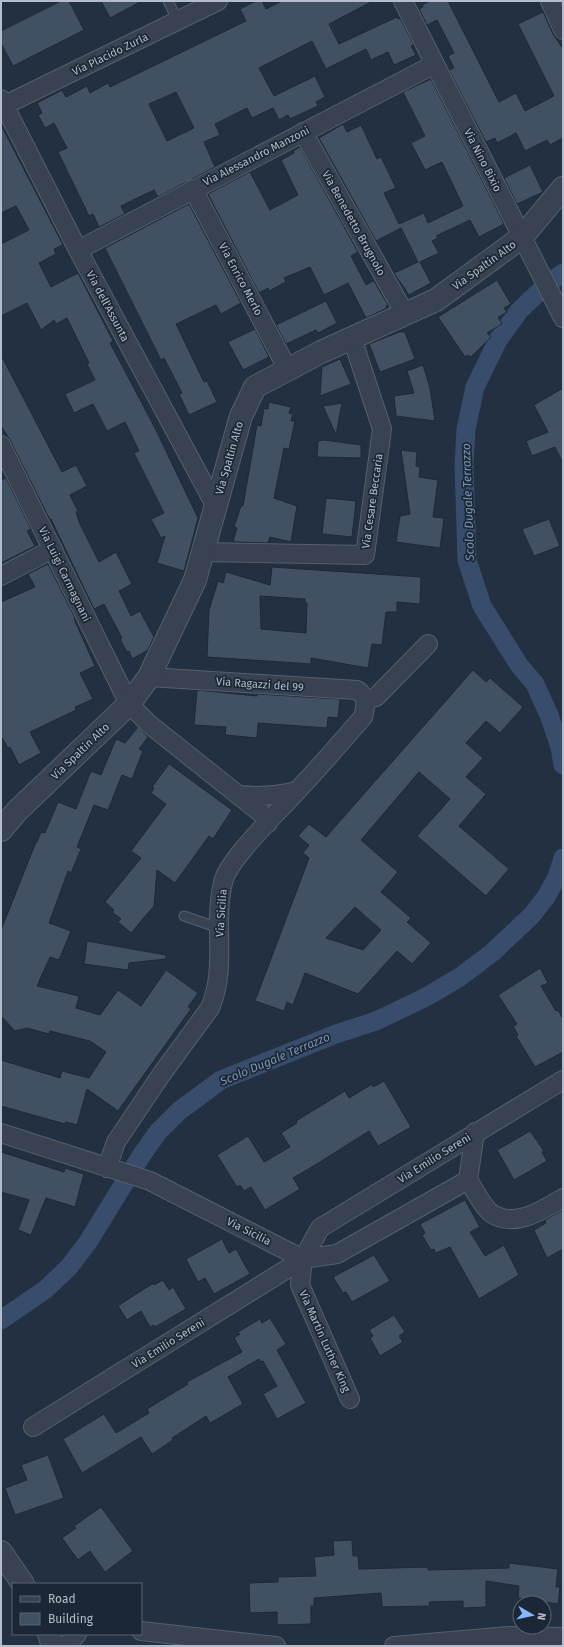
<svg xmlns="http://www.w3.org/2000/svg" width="564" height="1647" font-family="'Fira Sans',sans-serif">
<rect width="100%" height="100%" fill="#233041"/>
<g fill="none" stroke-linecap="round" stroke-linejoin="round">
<path stroke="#374d6b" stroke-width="19" d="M 563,273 L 547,284 L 519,311 L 498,340 L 475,387 L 466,429 L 464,466 L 467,560 L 482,606 L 519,665 L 535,684 L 549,715 L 560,747 L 563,765
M 1,1320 L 46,1289 L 69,1267 L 88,1242 L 141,1156 L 158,1132 L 179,1111 L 221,1080 L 336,1034 L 376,1021 L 426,997 L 460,977 L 493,952 L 532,915 L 546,897 L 557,877 L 563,858"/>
</g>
<path fill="#425063" stroke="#1e2937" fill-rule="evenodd" d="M 61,1 L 69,1 L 84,30 L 13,66 L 1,43 L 1,31 Z
M 101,1 L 142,1 L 110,18 Z
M 256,1 L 262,1 L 266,9 L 282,1 L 373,1 L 329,24 L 339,44 L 397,17 L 398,19 L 400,18 L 414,45 L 411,46 L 416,55 L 394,65 L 388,52 L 371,60 L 366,49 L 326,69 L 312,41 L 259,68 L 274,96 L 315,76 L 325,97 L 316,102 L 318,106 L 290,119 L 288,115 L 279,120 L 273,108 L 252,118 L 247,108 L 215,124 L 220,135 L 204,142 L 215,167 L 158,197 L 154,190 L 121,206 L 125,214 L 99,227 L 93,214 L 89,216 L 58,152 L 67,148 L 54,123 L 45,128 L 38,115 L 42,113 L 37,103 L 62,90 L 66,97 L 87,86 L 90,93 L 108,83 L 110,87 L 246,21 L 240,9 ZM 176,92 L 194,128 L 167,141 L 149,104 Z
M 430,1 L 448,1 L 499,102 L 516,93 L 525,111 L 554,96 L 518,24 L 543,12 L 553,34 L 563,49 L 563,138 L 550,145 L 547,140 L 525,151 L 516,133 L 497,143 L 495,138 L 486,142 L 449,70 L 454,68 L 448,56 L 454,53 L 437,20 L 427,25 L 419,9 L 423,7 L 422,5 Z
M 431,79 L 504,224 L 479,237 L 470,220 L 436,236 L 438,238 L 432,241 L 439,253 L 420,262 L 431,283 L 409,295 L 394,273 L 418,262 L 401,228 L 376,241 L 319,138 L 343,124 L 347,132 L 361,125 L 377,159 L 381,157 L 396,188 L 384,193 L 399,224 L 424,213 L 428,223 L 463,206 L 442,162 L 425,170 L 411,143 L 425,136 L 403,92 Z
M 1,125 L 63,245 L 54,249 L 56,254 L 39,263 L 51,287 L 78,273 L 113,341 L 110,343 L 155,428 L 198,518 L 184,571 L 157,563 L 165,536 L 161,538 L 151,519 L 164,513 L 134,453 L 139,451 L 125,422 L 107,431 L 93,404 L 74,413 L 65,394 L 95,380 L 87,364 L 89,363 L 67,318 L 56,324 L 54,320 L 41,330 L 27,303 L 1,316 L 1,244 L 29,230 L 16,206 L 1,213 Z
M 300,147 L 358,252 L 351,256 L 366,285 L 373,281 L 375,283 L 388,305 L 386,306 L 387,308 L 366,318 L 348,283 L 324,295 L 310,267 L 284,278 L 286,282 L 269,291 L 268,288 L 259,293 L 208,194 L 250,172 L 270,210 L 298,195 L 281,160 L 294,153 L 293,151 Z
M 530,165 L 543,192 L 517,204 L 504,178 Z
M 189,204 L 241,303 L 221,314 L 216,305 L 176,324 L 204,382 L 207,381 L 217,402 L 189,415 L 179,394 L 182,393 L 164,358 L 161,360 L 105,248 Z
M 497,280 L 511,304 L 504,308 L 507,312 L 498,317 L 502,324 L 487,333 L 491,337 L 471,357 L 467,355 L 465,357 L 438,317 Z
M 326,301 L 337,323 L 318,333 L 316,330 L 286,344 L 276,325 Z
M 255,329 L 269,357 L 243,370 L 228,342 Z
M 399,332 L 405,332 L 415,359 L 380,372 L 369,344 Z
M 1,355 L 62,472 L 76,465 L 87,486 L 70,495 L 78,511 L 76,512 L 80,524 L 99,562 L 116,552 L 132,584 L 119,591 L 131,616 L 140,611 L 154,637 L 148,650 L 132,659 L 129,651 L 127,652 L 120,639 L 122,638 L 104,604 L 94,609 L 51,519 L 50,520 L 10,440 L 1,426 Z
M 340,359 L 351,384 L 320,396 L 322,367 Z
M 423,365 L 430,388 L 435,421 L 396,416 L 394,396 L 414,393 L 407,371 Z
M 563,388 L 563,463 L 555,447 L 532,456 L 526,441 L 548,432 L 534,405 Z
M 269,402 L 291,407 L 289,413 L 293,414 L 291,421 L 295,421 L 289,449 L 284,448 L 274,498 L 297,506 L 291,542 L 270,537 L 268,543 L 236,542 L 233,541 L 237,528 L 234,527 L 241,506 L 243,506 L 257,425 L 261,426 L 264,408 L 268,409 Z
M 342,403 L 336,435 L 323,406 Z
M 324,440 L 361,445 L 361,458 L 317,457 L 318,441 Z
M 401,450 L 417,452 L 416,466 L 420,467 L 419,477 L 438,480 L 433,517 L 444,518 L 440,548 L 396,542 L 400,516 L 410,514 Z
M 6,478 L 31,529 L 27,531 L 35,546 L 1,563 L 1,480 Z
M 326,498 L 356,501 L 352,537 L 322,534 Z
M 549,519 L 560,546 L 534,556 L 522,529 Z
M 48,564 L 75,618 L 74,619 L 95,666 L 80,673 L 93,699 L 75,707 L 76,710 L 30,732 L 41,753 L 19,765 L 10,747 L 8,748 L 1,736 L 1,602 L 35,587 L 28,574 Z
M 272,567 L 421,577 L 420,604 L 397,602 L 397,612 L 386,612 L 382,645 L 372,644 L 368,668 L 311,658 L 311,664 L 207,657 L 209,610 L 218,581 L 223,583 L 226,572 L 270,585 ZM 260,596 L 305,599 L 305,603 L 307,603 L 306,633 L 261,629 Z
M 473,670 L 486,682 L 490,678 L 523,707 L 500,733 L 486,721 L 466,743 L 483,758 L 466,777 L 486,794 L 459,826 L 509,869 L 486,896 L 417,836 L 450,799 L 419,772 L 361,840 L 398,872 L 381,892 L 411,918 L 407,922 L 431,943 L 412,964 L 397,951 L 358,994 L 305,973 L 293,1005 L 287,1002 L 284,1011 L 255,1001 L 309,858 L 303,853 L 309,845 L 298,836 L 309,824 L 326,837 ZM 355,907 L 381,930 L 363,950 L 326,938 Z
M 197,690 L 257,696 L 257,694 L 340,699 L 338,718 L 328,717 L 327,728 L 258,723 L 257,738 L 225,735 L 226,727 L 194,725 Z
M 138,727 L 148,737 L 139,749 L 143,751 L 132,779 L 122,775 L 108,810 L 94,805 L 77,847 L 81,849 L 71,873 L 68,871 L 49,923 L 71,931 L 59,960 L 50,957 L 37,986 L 79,996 L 76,1008 L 100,1015 L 118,990 L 141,1006 L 166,970 L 198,993 L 188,1007 L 191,1009 L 118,1111 L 87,1089 L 77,1125 L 66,1122 L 65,1124 L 1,1106 L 1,1060 L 60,1078 L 62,1071 L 89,1078 L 106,1052 L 90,1041 L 50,1031 L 49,1034 L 27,1028 L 15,1031 L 1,1016 L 1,930 L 36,842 L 37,842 L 41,832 L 45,833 L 58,802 L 76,809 L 91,771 L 101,775 L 116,739 L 125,743 Z
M 169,764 L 232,810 L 213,839 L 209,836 L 175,883 L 157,870 L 154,906 L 131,933 L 118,922 L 121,919 L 112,912 L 114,910 L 105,902 L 141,858 L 131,851 L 166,804 L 151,793 L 154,788 L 152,787 Z
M 87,941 L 166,955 L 166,959 L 129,963 L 128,970 L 84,964 Z
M 540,968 L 548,983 L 541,986 L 556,1011 L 558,1010 L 563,1019 L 563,1052 L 535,1067 L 516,1036 L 518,1035 L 513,1026 L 517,1024 L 498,995 Z
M 384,1081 L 411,1127 L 378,1146 L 369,1131 L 320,1162 L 293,1178 L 300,1189 L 265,1210 L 251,1187 L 244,1191 L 240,1185 L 237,1187 L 217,1155 L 248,1136 L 264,1162 L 290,1147 L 281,1133 L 297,1123 L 296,1121 L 345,1091 L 349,1098 L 372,1084 L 373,1087 Z
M 530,1131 L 544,1151 L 542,1152 L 547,1161 L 514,1180 L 497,1150 Z
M 1,1152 L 64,1172 L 65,1168 L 84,1174 L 75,1207 L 46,1198 L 31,1235 L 18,1230 L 29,1200 L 1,1192 Z
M 465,1200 L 480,1227 L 470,1232 L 485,1256 L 504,1245 L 519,1275 L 479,1299 L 450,1247 L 436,1253 L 434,1249 L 431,1250 L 422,1235 L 425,1233 L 420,1224 Z
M 563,1210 L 563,1249 L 547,1258 L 534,1230 L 546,1223 L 545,1220 Z
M 222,1239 L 229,1253 L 236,1249 L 250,1274 L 214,1294 L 205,1278 L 198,1282 L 186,1259 Z
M 374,1255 L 390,1281 L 352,1302 L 346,1292 L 343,1293 L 333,1277 Z
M 163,1280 L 169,1290 L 173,1287 L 186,1309 L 155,1327 L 154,1325 L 150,1327 L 141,1311 L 127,1320 L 118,1306 L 133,1296 L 154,1283 L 154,1285 Z
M 394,1315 L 405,1332 L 399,1336 L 403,1342 L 380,1356 L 370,1338 L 373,1336 L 369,1330 Z
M 270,1318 L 286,1344 L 277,1350 L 306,1403 L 277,1419 L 263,1394 L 277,1386 L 263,1361 L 261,1362 L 259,1359 L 228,1377 L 243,1404 L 210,1423 L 206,1416 L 172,1438 L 173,1440 L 152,1454 L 141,1437 L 82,1473 L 63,1439 L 104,1414 L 116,1433 L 149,1413 L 147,1409 L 188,1384 L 187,1382 L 242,1352 L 234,1338 L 240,1334 L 238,1332 L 260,1319 L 262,1323 Z
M 48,1455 L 64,1498 L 15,1515 L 5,1488 L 27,1480 L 21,1465 Z
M 101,1507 L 133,1551 L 105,1572 L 90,1551 L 78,1560 L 62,1538 L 76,1528 L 74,1526 Z
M 352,1540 L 353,1556 L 358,1556 L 359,1569 L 428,1567 L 428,1570 L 509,1568 L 509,1563 L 558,1569 L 556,1587 L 560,1587 L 558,1604 L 518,1598 L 519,1586 L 486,1581 L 486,1607 L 463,1608 L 463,1601 L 429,1602 L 430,1606 L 382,1607 L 381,1593 L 314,1598 L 314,1606 L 311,1606 L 311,1624 L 277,1625 L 277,1612 L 250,1613 L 249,1583 L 278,1582 L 278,1577 L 316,1576 L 314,1557 L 334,1555 L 333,1541 Z"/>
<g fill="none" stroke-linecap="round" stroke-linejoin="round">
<defs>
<path id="service" d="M 168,1 L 178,21
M 184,916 L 219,928"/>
<path id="minor" d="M 403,1 L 563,318
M 550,1 L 563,30
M 1,99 L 78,250 L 215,505
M 1,107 L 218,1
M 303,132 L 405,314
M 193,189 L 288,370
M 78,250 L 435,64
M 1,445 L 129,704 L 149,724 L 262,814 L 268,823
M 203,552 L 365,555 L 382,429 L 352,338
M 1,576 L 53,549
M 366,700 L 376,697 L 428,644
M 238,795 C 259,797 277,796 297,791
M 1,1133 L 150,1181 L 303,1259
M 107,1168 L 116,1142 L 161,1075 L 210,1008 C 228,967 212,921 224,879 C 231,857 279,811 296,792 C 319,768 341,742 363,717 C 366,706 368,697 357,690 L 149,677
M 468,1180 C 474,1189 483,1207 491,1213 C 514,1229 543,1210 563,1198
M 350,1399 L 300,1285 L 303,1259 L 320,1228 L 563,1080
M 33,1427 L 303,1259 L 337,1254 L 468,1180 L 475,1132
M 141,1631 L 276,1646
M 66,1646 L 77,1634
M 394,1646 L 509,1636 L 563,1637"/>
<path id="tertiary" d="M 1,830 L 17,811 L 129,704 L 149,677 L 195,580 L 241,416 L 255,387 L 321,352 L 436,300 L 522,237 L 563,188
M 1,1552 L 23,1584
M 49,1634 L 53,1646"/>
</defs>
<use href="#service" stroke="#55606e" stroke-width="11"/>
<use href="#minor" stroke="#55606e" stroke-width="20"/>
<use href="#tertiary" stroke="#55606e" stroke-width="24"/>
<use href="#service" stroke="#384250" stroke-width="9"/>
<use href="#minor" stroke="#384250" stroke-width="18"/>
<use href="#tertiary" stroke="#384250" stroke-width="22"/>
</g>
<g text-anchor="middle" stroke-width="3.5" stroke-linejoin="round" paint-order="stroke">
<g font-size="11" fill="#b4bdcb" stroke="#1c2735">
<text transform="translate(110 54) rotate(-26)" y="4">Via Placido Zurla</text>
<text transform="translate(256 156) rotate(-27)" y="4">Via Alessandro Manzoni</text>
<text transform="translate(483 160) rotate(63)" y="4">Via Nino Bixio</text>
<text transform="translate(354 223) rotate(61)" y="4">Via Benedetto Brugnolo</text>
<text transform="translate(484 265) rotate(-36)" y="4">Via Spaltin Alto</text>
<text transform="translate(241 279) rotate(62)" y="4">Via Enrico Merlo</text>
<text transform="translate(108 306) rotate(62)" y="4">Via dell'Assunta</text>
<text transform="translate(229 458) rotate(-74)" y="4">Via Spaltin Alto</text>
<text transform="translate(372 501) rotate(-82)" y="4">Via Cesare Beccaria</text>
<text transform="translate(65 574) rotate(64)" y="4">Via Luigi Carmagnani</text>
<text transform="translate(260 684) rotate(4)" y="4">Via Ragazzi del 99</text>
<text transform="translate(80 751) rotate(-44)" y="4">Via Spaltin Alto</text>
<text transform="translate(221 913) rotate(-86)" y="4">Via Sicilia</text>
<text transform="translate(434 1158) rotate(-32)" y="4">Via Emilio Sereni</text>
<text transform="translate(249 1231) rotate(27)" y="4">Via Sicilia</text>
<text transform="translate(325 1341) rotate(66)" y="4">Via Martin Luther King</text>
<text transform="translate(168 1343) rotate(-32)" y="4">Via Emilio Sereni</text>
</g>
<g font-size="12" font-style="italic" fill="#7a93b4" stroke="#1c2735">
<text transform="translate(468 502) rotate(-92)" y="4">Scolo Dugale Terrazzo</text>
<text transform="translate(275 1059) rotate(-23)" y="4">Scolo Dugale Terrazzo</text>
</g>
</g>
<rect width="564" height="1647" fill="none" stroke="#b4bdcb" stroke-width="4"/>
<rect x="12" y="1583" width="130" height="52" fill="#1c2735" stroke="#596371"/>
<rect x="20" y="1596" width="20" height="6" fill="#384250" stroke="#596371"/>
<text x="48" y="1603" font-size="12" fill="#b4bdcb">Road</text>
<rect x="20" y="1613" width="20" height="12" fill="#425063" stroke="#596371"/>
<text x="48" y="1623" font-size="12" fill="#b4bdcb">Building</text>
<g transform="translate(532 1615) rotate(99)"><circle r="19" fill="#1c2735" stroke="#596371"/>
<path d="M0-3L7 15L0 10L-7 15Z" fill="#86b6fe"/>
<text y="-6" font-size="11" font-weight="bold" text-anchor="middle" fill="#b4bdcb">N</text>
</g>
</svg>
